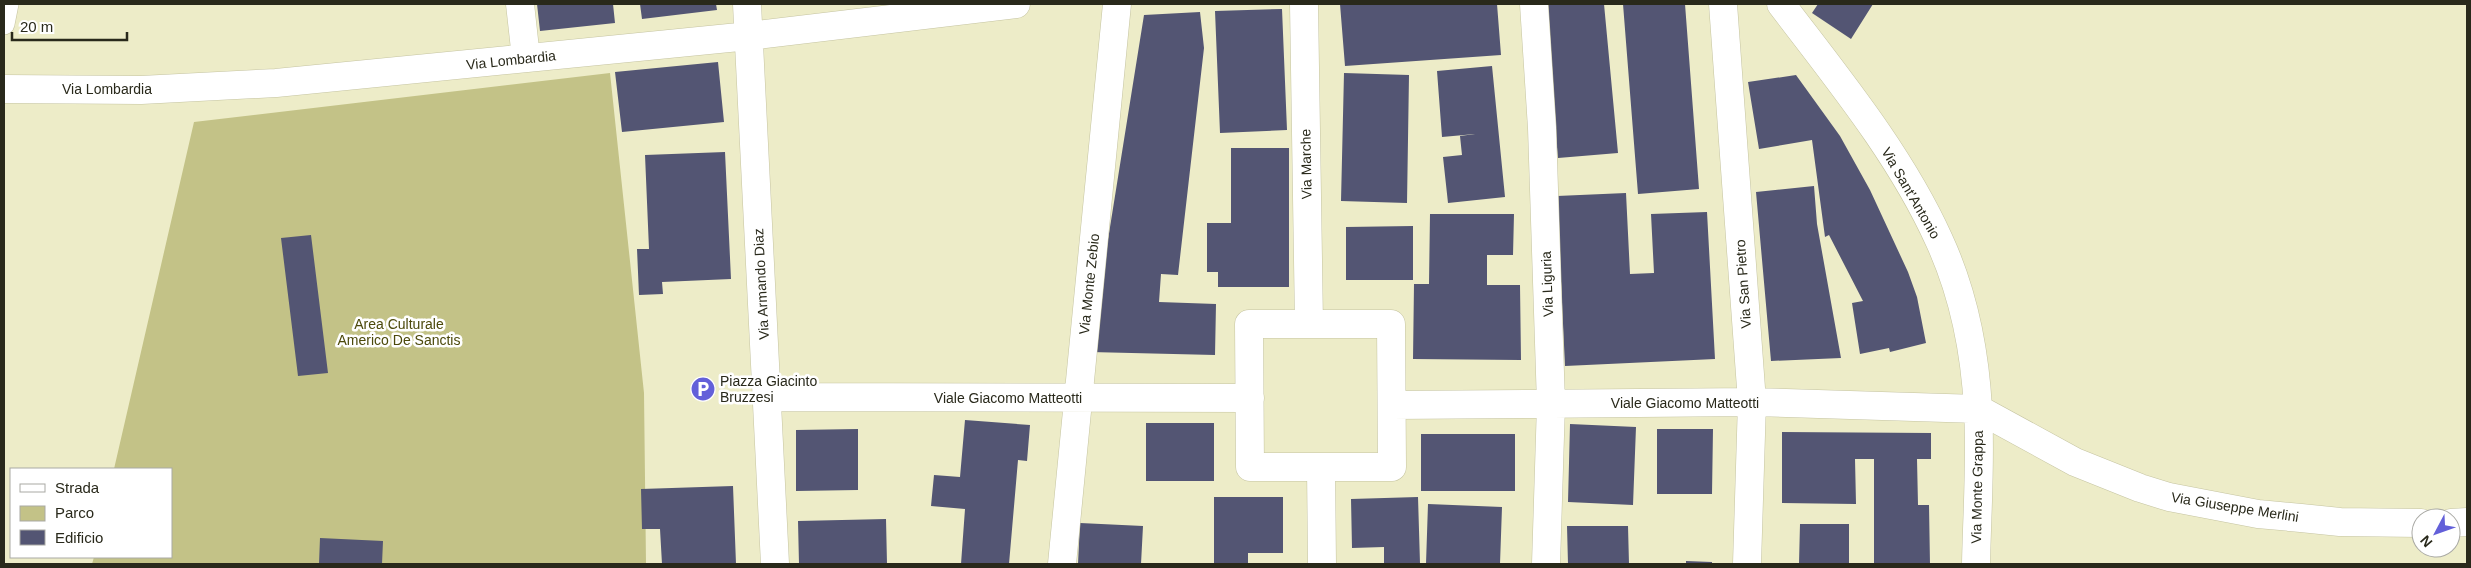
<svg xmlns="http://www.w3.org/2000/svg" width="2471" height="568" font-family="Helvetica,sans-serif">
<rect width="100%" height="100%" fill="#edecc8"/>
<path fill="#c3c287" d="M 610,73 L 644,393 L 646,564 L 92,564 L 94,557 L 171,557 L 171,469 L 114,469 L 194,122 Z"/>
<path fill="#535573" d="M 537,4 L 613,4 L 615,23 L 540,31 Z
M 640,4 L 716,4 L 717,10 L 642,19 Z
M 1340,4 L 1497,4 L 1501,55 L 1345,66 Z
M 1544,4 L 1604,4 L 1618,153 L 1558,158 Z
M 1623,4 L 1685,4 L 1699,189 L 1638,194 Z
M 1818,4 L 1873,4 L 1851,39 L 1812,13 Z
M 1282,9 L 1287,130 L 1220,133 L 1215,11 Z
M 1200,12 L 1204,48 L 1178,275 L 1161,274 L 1159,302 L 1216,304 L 1215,355 L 1090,352 L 1144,15 Z
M 718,62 L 724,122 L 622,132 L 615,72 Z
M 1492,66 L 1505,197 L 1448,203 L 1443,157 L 1462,155 L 1460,136 L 1475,134 L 1442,137 L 1437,71 Z
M 1344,73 L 1409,75 L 1407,203 L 1341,201 Z
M 1796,75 L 1840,136 L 1870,190 L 1908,272 L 1917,297 L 1926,343 L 1890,352 L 1889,348 L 1860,354 L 1852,303 L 1863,301 L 1829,235 L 1825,237 L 1812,140 L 1759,149 L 1748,82 Z
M 1231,148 L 1289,148 L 1289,287 L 1218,287 L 1218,272 L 1207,272 L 1207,223 L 1231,223 Z
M 725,152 L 731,279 L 662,282 L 663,294 L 639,295 L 637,249 L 649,249 L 645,155 Z
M 1814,186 L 1817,224 L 1841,358 L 1771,361 L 1756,192 Z
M 1626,193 L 1630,274 L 1654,273 L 1651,214 L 1707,212 L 1715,359 L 1565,366 L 1557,196 Z
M 1430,214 L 1514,214 L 1513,255 L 1487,255 L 1487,285 L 1520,285 L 1521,360 L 1413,359 L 1414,284 L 1429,284 Z
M 1413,226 L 1413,280 L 1346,280 L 1346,227 Z
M 311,235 L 328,373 L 298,376 L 281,238 Z
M 965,420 L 1030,425 L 1027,461 L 1018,460 L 1009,564 L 961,564 L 965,509 L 931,506 L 934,475 L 960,477 Z
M 1146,423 L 1214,423 L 1214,481 L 1146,481 Z
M 1570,424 L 1636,427 L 1633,505 L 1568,502 Z
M 858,429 L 858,490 L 796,491 L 796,430 Z
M 1657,429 L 1713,429 L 1712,494 L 1657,494 Z
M 1782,432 L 1931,433 L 1931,459 L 1917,459 L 1918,505 L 1929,505 L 1930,564 L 1874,564 L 1874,459 L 1855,459 L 1856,504 L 1782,503 Z
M 1421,434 L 1515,434 L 1515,491 L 1421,491 Z
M 733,486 L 736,564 L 662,564 L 660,529 L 642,529 L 641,489 Z
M 1214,497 L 1283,497 L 1283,553 L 1248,553 L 1248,563 L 1214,563 Z
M 1418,497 L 1420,563 L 1384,564 L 1384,547 L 1352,548 L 1351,499 Z
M 1428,504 L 1502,507 L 1500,564 L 1426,564 Z
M 886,519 L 887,564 L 799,564 L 798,521 Z
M 1080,523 L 1143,526 L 1141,564 L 1078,564 Z
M 1800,524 L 1849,524 L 1849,564 L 1799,564 Z
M 1567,526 L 1628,526 L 1629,564 L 1568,564 Z
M 320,538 L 383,541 L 382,564 L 319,564 Z
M 1686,561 L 1712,562 L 1712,564 L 1686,564 Z"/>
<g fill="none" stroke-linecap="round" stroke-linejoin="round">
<defs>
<path id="service" d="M 4,24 L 8,4"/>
<path id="minor" d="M 520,4 L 526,58
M 747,4 L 775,564
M 1304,4 L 1309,324
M 1534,4 L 1542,128 L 1551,404 L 1546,564
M 1723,4 L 1752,402 L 1747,564
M 1781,4 C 1838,79 1900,154 1939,240 C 1963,292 1975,352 1978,409 C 1981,460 1977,513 1976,564
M 4,89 L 141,90 L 276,83 L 749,36 L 1016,4
M 1249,324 L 1391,324 L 1392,467 L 1250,467 Z
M 767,397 L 1250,398
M 1392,405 L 1752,402 L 1978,409 L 2075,462 L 2140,488 L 2169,497 L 2258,514 L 2301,518 L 2340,522 L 2421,523
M 1321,467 L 1322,564
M 2451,523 L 2467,522
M 1062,564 L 1117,4"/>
</defs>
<use href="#service" stroke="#c5c4a1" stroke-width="22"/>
<use href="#minor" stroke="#c5c4a1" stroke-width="29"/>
<use href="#service" stroke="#fff" stroke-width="21"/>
<use href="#minor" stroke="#fff" stroke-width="28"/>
</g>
<defs>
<symbol id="parking-disc" viewBox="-11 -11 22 22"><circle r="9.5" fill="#6360d9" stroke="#fff"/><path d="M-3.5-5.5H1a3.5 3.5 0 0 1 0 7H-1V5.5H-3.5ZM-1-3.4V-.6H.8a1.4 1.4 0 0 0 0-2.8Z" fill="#fff"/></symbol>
</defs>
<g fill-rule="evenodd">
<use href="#parking-disc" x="689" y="375" width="28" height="28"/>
</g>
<g text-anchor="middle" stroke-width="5" stroke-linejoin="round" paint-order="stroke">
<g font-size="14" fill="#29291b" stroke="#fff">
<text transform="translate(511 60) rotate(-6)" y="5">Via Lombardia</text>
<text x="107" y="94">Via Lombardia</text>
<text transform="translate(1306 164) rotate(-91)" y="5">Via Marche</text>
<text transform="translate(1911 193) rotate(60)" y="5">Via Sant'Antonio</text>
<text transform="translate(761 284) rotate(-93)" y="5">Via Armando Diaz</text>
<text transform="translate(1089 284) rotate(-84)" y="5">Via Monte Zebio</text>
<text transform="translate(1547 284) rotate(-92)" y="5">Via Liguria</text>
<text transform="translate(1743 284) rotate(-94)" y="5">Via San Pietro</text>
<text x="1008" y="403">Viale Giacomo Matteotti</text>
<text x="1685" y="408">Viale Giacomo Matteotti</text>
<text transform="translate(1977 487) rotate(-89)" y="5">Via Monte Grappa</text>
<text transform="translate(2235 507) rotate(9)" y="5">Via Giuseppe Merlini</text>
</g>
<g font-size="14" fill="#4c490b" stroke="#fff">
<text x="399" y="329">Area Culturale<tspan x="399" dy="16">Americo De Sanctis</tspan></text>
</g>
<g font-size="14" fill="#29291b" stroke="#fff" text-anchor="start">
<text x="720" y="386">Piazza Giacinto<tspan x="720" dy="16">Bruzzesi</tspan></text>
</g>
</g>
<rect width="2471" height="568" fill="none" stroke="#29291b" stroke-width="10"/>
<rect x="10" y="468" width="162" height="90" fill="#ffffff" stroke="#a9a9a4"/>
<rect x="20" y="484" width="25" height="8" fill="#ffffff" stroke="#a9a9a4"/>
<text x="55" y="493" font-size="15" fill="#29291b">Strada</text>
<rect x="20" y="506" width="25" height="15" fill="#c3c287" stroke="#a9a9a4"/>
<text x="55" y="518" font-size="15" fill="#29291b">Parco</text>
<rect x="20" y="530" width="25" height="15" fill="#535573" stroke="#a9a9a4"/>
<text x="55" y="543" font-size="15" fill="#29291b">Edificio</text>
<g transform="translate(2436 533) rotate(229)"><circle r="24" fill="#ffffff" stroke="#a9a9a4"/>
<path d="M0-4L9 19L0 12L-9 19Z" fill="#6360d9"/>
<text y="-8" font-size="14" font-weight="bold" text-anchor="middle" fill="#29291b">N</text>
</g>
<path d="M12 32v8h115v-8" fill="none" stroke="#29291b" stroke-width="2.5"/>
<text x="20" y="32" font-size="15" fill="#29291b" stroke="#ffffff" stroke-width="4" paint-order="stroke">20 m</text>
</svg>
